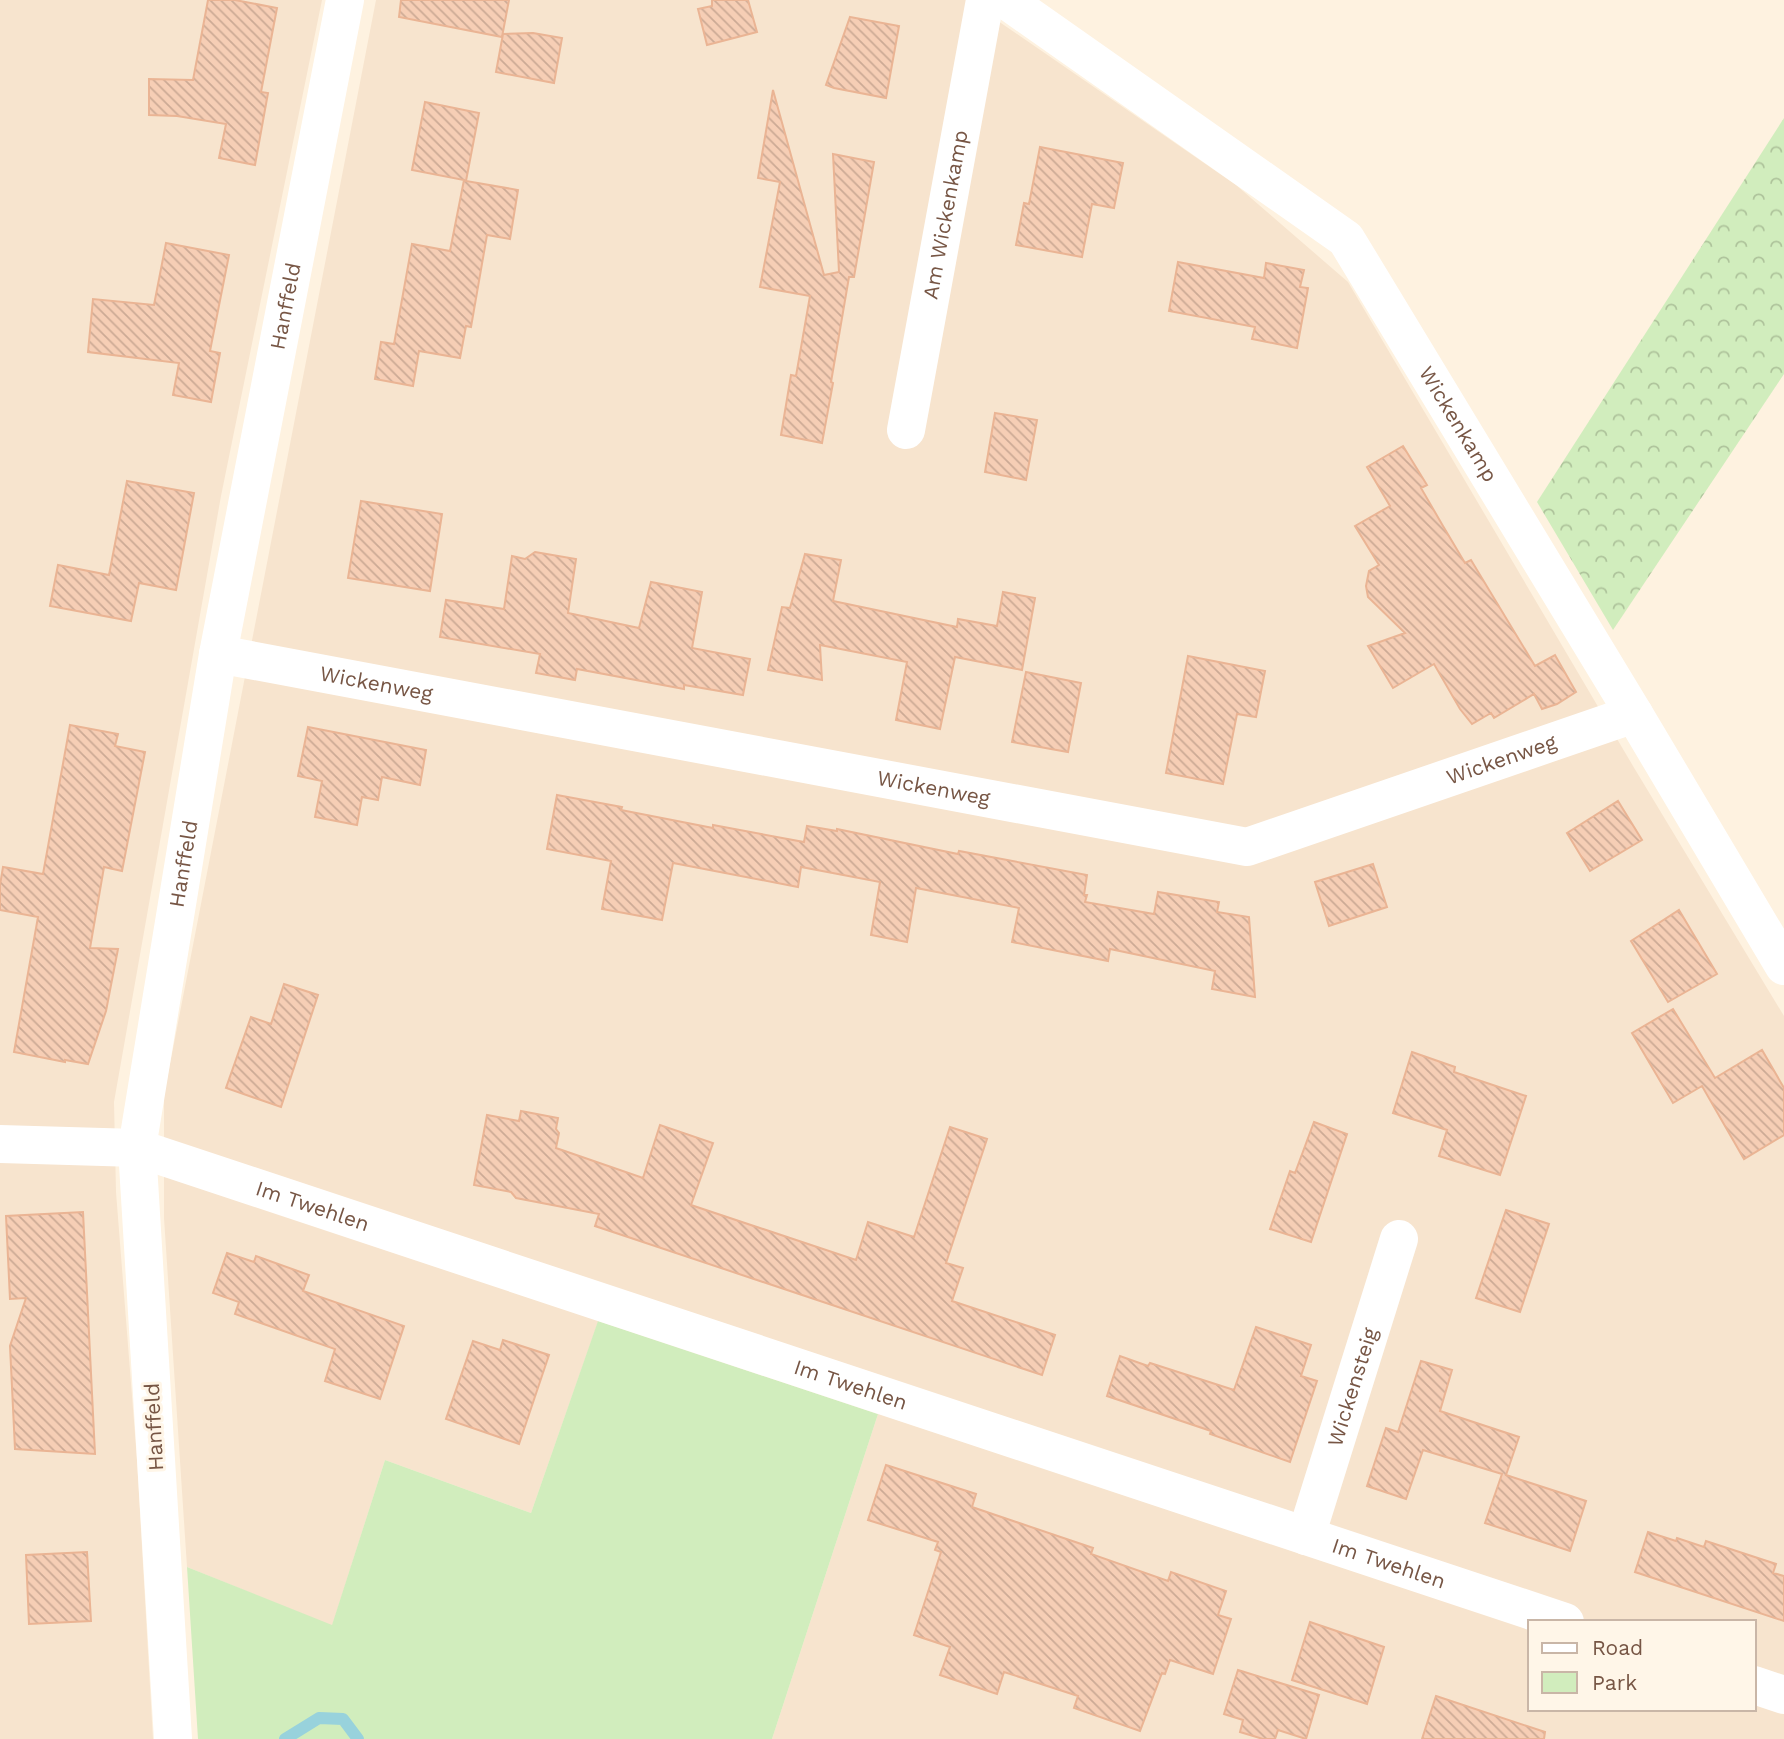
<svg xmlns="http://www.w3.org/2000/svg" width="1784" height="1739" font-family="'Work Sans',sans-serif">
<defs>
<pattern id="forest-crowns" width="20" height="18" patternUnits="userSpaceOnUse" patternTransform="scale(1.75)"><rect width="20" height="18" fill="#d1edbd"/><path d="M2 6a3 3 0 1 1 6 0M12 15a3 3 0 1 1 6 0" fill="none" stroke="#aec39b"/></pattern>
<pattern id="building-back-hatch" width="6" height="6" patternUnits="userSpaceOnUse" patternTransform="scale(1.75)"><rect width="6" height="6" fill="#f6ceb5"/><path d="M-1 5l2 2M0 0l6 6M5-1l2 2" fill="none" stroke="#ccaa95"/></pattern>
</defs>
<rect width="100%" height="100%" fill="#fef2e0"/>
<path fill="#f7e4ce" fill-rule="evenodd" d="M 0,0 L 322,0 L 221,496 L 114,1102 L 116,1192 L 137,1460 L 153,1739 L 0,1739 Z
M 376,0 L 971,0 L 972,3 L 1236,185 L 1348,282 L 1633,766 L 1784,1016 L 1784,1739 L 772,1739 L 878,1414 L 598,1322 L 531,1513 L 385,1460 L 332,1626 L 187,1567 L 164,1218 L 164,1095 ZM 1530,1622 L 1754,1622 L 1754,1709 L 1530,1709 Z"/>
<path fill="#d1edbd" d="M 598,1321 L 878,1414 L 772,1739 L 198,1739 L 187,1567 L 332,1625 L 385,1460 L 531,1513 Z"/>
<path fill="url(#forest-crowns)" d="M 1784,118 L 1784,374 L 1613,630 L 1537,502 Z"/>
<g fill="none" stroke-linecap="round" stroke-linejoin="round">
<path stroke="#98d2dc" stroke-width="12" d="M 285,1739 L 319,1718 L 343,1719 L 358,1739"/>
</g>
<path fill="url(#building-back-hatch)" stroke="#eab494" stroke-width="2" d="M 208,0 L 235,0 L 277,8 L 261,92 L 268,93 L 255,165 L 219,158 L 226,124 L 177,116 L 149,115 L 149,79 L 193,80 Z
M 401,0 L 509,0 L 502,37 L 399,17 Z
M 712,0 L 748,0 L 757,32 L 707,45 L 698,9 L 712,6 Z
M 850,17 L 899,26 L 886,98 L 834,88 L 826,85 Z
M 533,33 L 562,38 L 554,83 L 496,72 L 503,34 Z
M 773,90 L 824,275 L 839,272 L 833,154 L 874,162 L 854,277 L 849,277 L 831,382 L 833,383 L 822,443 L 781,435 L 791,375 L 796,376 L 810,296 L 760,287 L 780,182 L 758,178 Z
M 425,102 L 479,113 L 466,181 L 518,190 L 510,239 L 487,235 L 471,327 L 466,326 L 460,358 L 419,351 L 413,386 L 375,379 L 381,342 L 394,344 L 412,244 L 450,251 L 464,180 L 412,170 Z
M 1040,147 L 1123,163 L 1114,208 L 1092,204 L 1082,257 L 1016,245 L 1024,203 L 1029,204 Z
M 166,243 L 229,255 L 210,351 L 220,353 L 211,402 L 173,395 L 179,363 L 88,352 L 93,299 L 154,305 Z
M 1178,262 L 1264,278 L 1266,263 L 1304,270 L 1300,287 L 1308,288 L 1297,348 L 1252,339 L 1255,327 L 1169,311 Z
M 995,413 L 1037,420 L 1026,480 L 985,472 Z
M 1403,446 L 1427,485 L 1421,488 L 1443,526 L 1465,563 L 1471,560 L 1535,666 L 1555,655 L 1576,692 L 1557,704 L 1542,709 L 1534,694 L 1494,718 L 1491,713 L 1472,724 L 1460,709 L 1434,664 L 1393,688 L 1368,646 L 1405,633 L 1368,597 L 1366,586 L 1369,571 L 1379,565 L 1355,526 L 1390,506 L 1367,467 Z
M 127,481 L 194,493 L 176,590 L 139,583 L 131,621 L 50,606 L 58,565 L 109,575 Z
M 361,501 L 442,514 L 430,591 L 348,578 Z
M 535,552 L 576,559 L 568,613 L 639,628 L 651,582 L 702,592 L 692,648 L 750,659 L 743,695 L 684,685 L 684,689 L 577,669 L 575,680 L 536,673 L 540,654 L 440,637 L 446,600 L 504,609 L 512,556 L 525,559 Z
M 805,554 L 841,560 L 833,601 L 957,627 L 958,619 L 997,626 L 1003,592 L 1035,598 L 1022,670 L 955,657 L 940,729 L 896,720 L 907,662 L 820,645 L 822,680 L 768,670 L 782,607 L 790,608 Z
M 1188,656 L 1265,671 L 1256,717 L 1237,714 L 1223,784 L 1166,773 Z
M 1026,672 L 1081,683 L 1068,752 L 1012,742 Z
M 70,725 L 118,734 L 115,746 L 145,752 L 122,871 L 104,867 L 90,948 L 118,949 L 106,1011 L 88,1064 L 65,1060 L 65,1062 L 14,1052 L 38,917 L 0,910 L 0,885 L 3,867 L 43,874 Z
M 308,727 L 426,750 L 420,785 L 382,777 L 378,800 L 362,797 L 357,825 L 315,817 L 322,781 L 298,776 Z
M 557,795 L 622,807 L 621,810 L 713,828 L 713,825 L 804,842 L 807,826 L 837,831 L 837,829 L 958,854 L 959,851 L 1087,875 L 1084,895 L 1087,895 L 1085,902 L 1154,914 L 1158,892 L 1219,902 L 1217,912 L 1249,917 L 1255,997 L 1212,989 L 1215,971 L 1110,949 L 1108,961 L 1012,942 L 1019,908 L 916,888 L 907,942 L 871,935 L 880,882 L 801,867 L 798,887 L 673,863 L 662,920 L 602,909 L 611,861 L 547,849 Z
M 1618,801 L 1642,840 L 1590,871 L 1567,833 Z
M 1373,864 L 1387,907 L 1329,926 L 1315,882 Z
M 1679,910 L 1717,974 L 1668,1002 L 1631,941 Z
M 284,984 L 318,995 L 281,1107 L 226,1088 L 251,1017 L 271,1024 Z
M 1673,1009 L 1715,1078 L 1762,1050 L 1784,1088 L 1784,1135 L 1744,1159 L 1702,1086 L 1673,1103 L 1632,1033 Z
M 1412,1052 L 1455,1067 L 1454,1072 L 1526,1096 L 1500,1175 L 1439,1156 L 1447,1130 L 1393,1113 Z
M 521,1111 L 558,1118 L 556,1129 L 559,1133 L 556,1148 L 643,1178 L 660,1125 L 713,1143 L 691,1205 L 856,1260 L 868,1222 L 914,1237 L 950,1127 L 987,1139 L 946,1263 L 963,1268 L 952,1301 L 1055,1335 L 1042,1375 L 595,1226 L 599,1214 L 516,1198 L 511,1192 L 474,1185 L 487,1115 L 519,1121 Z
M 1314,1122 L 1347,1134 L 1311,1242 L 1270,1229 L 1290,1171 L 1295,1173 Z
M 1506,1210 L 1549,1224 L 1520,1312 L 1476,1298 Z
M 83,1212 L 95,1454 L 15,1449 L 10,1346 L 26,1298 L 10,1299 L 6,1216 Z
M 227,1253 L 254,1262 L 256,1256 L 309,1275 L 303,1291 L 404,1326 L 380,1399 L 325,1381 L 335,1349 L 235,1314 L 239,1302 L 213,1293 Z
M 1256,1327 L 1311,1345 L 1301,1376 L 1317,1381 L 1290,1462 L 1210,1434 L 1211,1431 L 1107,1396 L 1120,1356 L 1148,1366 L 1150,1363 L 1234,1390 Z
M 503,1340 L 549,1355 L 519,1444 L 446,1419 L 473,1341 L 500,1350 Z
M 1421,1361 L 1452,1370 L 1440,1411 L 1519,1437 L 1506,1475 L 1586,1501 L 1570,1551 L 1485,1523 L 1502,1474 L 1423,1450 L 1406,1499 L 1367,1486 L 1386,1428 L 1398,1432 Z
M 886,1465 L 976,1494 L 972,1507 L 1093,1548 L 1091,1554 L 1168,1581 L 1171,1572 L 1226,1591 L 1218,1615 L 1231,1619 L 1213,1674 L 1170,1660 L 1165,1674 L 1162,1673 L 1140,1731 L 1074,1708 L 1078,1696 L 1004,1672 L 997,1694 L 940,1675 L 950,1647 L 914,1635 L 941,1552 L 935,1550 L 938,1542 L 868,1520 Z
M 1648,1532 L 1676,1541 L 1677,1538 L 1704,1547 L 1706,1541 L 1776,1564 L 1773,1573 L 1784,1576 L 1784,1621 L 1635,1572 Z
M 87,1552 L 91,1621 L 29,1624 L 26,1555 Z
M 1310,1622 L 1384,1647 L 1367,1704 L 1292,1680 Z
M 1238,1670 L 1319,1695 L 1306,1739 L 1278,1730 L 1275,1739 L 1263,1739 L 1240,1732 L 1243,1720 L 1224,1714 Z
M 1436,1696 L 1545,1732 L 1544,1739 L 1422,1739 Z"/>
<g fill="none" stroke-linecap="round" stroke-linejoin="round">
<g stroke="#fff" stroke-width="38">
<path id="s1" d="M 1006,0 L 1346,239 L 1634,714 L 1784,966"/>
<path id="s2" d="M 906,430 L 985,0"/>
<path id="s3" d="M 218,654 L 1247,847 L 1634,714"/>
<path id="s4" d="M 0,1144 L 137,1148 L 1565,1622"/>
<path id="s5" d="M 1306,1536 L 1399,1239"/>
<path d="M 1754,1685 L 1784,1695"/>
<path id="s6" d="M 173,1739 L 137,1148 L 218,654 L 345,0"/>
</g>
</g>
<g text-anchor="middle" stroke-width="6" stroke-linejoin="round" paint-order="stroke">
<g font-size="21" fill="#775645" stroke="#fff6e8">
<text dy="7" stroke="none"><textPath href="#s2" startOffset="219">Am Wickenkamp</textPath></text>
<text dy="7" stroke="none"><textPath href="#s6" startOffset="1447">Hanffeld</textPath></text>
<text dy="7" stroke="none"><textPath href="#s1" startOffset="632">Wickenkamp</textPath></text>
<text dy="7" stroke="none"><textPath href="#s3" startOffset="161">Wickenweg</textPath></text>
<text dy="7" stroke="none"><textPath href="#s3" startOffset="1316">Wickenweg</textPath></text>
<text dy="7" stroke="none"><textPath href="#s3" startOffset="728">Wickenweg</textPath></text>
<text dy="7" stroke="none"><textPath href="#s6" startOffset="880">Hanffeld</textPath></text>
<text dy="7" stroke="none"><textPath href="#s4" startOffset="322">Im Twehlen</textPath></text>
<text dy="7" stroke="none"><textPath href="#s4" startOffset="889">Im Twehlen</textPath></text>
<text dy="7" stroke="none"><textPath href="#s5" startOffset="156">Wickensteig</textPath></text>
<text transform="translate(154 1427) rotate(-93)" y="7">Hanffeld</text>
<text dy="7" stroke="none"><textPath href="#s4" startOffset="1456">Im Twehlen</textPath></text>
</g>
</g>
<rect x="1528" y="1620" width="228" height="91" fill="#fff6e8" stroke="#c9b6a7" stroke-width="2"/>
<rect x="1542" y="1643" width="35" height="10" fill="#ffffff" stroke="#c9b6a7" stroke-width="2"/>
<text x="1592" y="1655" font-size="21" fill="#775645">Road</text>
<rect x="1542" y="1672" width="35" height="21" fill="#d1edbd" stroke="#c9b6a7" stroke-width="2"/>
<text x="1592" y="1690" font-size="21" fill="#775645">Park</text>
</svg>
